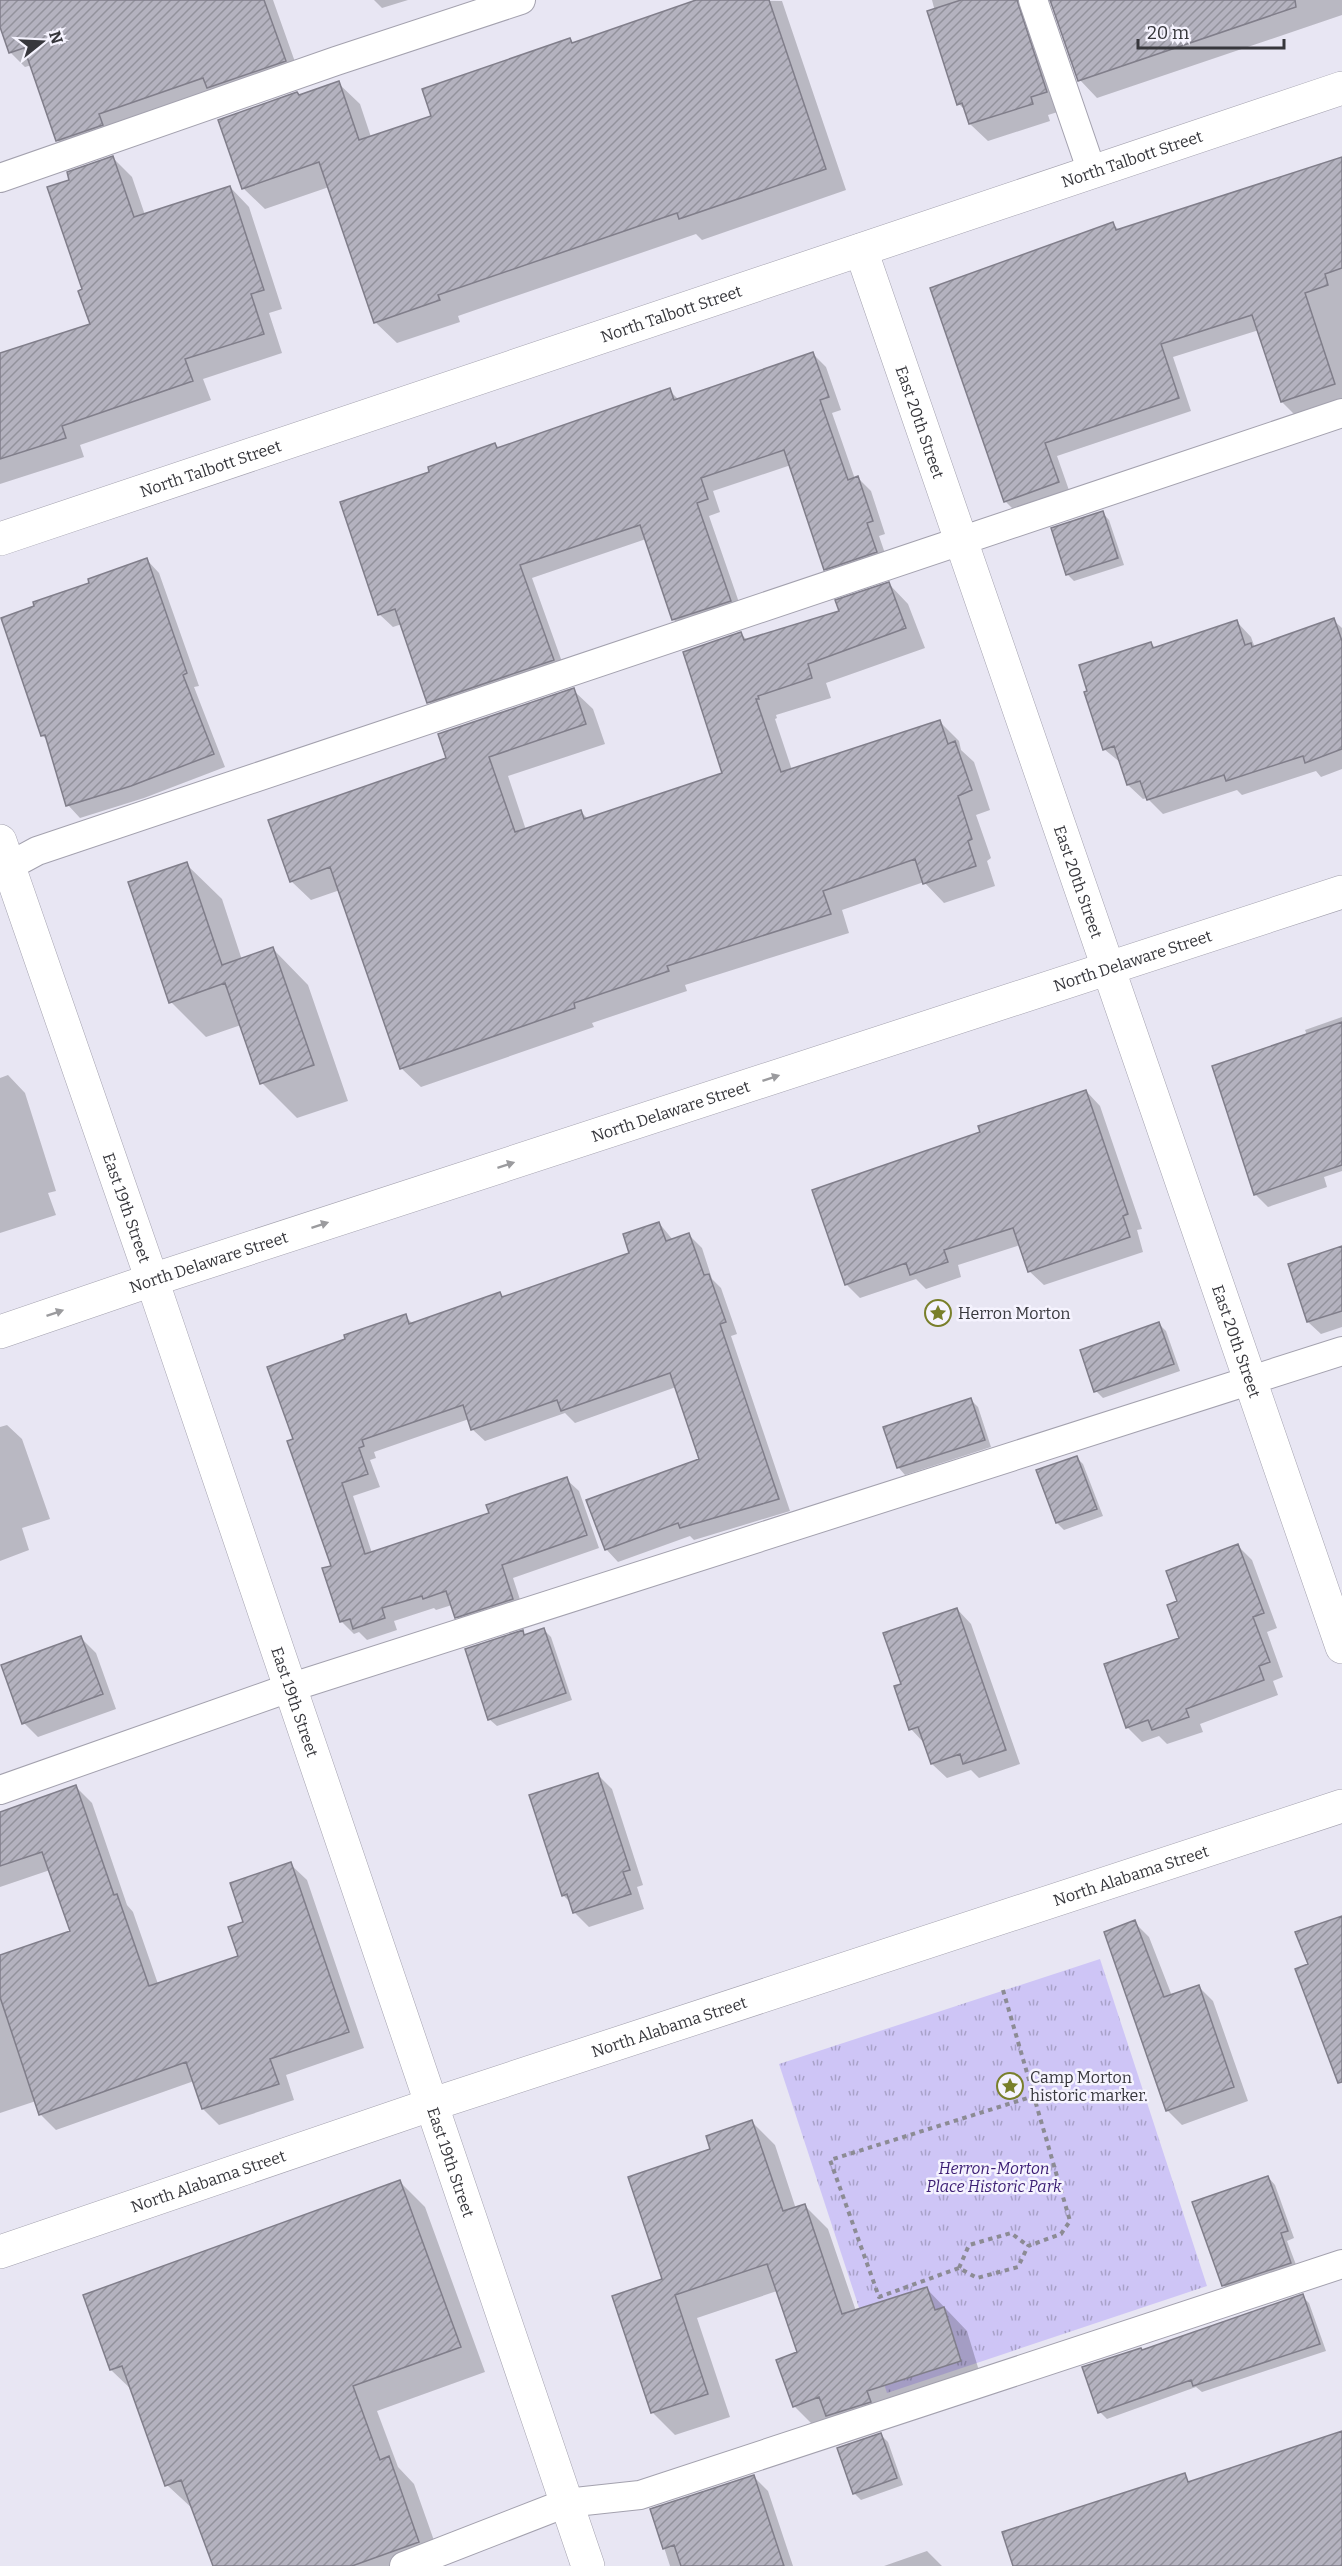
<svg xmlns="http://www.w3.org/2000/svg" width="1342" height="2566" font-family="Bitter,serif">
<defs>
<pattern id="park-tufts" width="24" height="20" patternUnits="userSpaceOnUse" patternTransform="scale(1.5)"><rect width="24" height="20" fill="#cec5f6"/><path d="M3 7l-1-3M5 7V3M7 7l1-3M15 17l-1-3M17 17v-4M19 17l1-3" fill="none" stroke="#a8a1c8"/></pattern>
<pattern id="building-hatch" width="6" height="6" patternUnits="userSpaceOnUse" patternTransform="scale(1.5)"><rect width="6" height="6" fill="#b4b2bf"/><path d="M-1 1l2-2M0 6l6-6M5 7l2-2" fill="none" stroke="#93929c"/></pattern>
</defs>
<rect width="100%" height="100%" fill="#e8e6f3"/>
<path fill="url(#park-tufts)" d="M 1100,1959 L 1207,2286 L 887,2393 L 779,2064 Z"/>
<path fill="#0003" d="M 0,0 L 273,0 L 300,76 L 72,155 L 57,140 L 32,65 L 25,67 L 10,52 L 0,22 Z
M 374,0 L 408,0 L 382,8 Z
M 701,0 L 782,1 L 846,190 L 702,240 L 696,234 L 458,316 L 460,322 L 397,343 L 375,322 L 329,187 L 265,209 L 243,188 L 300,96 L 338,83 L 360,104 L 371,137 L 433,117 L 570,40 L 574,44 Z
M 932,0 L 1342,0 L 1342,15 L 1097,98 L 1080,80 L 1052,1 L 1045,2 L 1064,110 L 1048,115 L 1050,121 L 988,141 L 970,124 L 966,111 L 959,104 Z
M 1342,157 L 1342,399 L 1295,415 L 1282,402 L 1259,330 L 1173,357 L 1191,411 L 1057,456 L 1071,496 L 1018,514 L 1005,501 L 1113,224 L 1119,230 Z
M 113,158 L 132,177 L 145,215 L 230,187 L 249,207 L 282,309 L 269,313 L 282,353 L 203,379 L 211,400 L 80,445 L 84,457 L 0,484 L 0,355 L 92,325 L 84,290 L 71,181 Z
M 813,354 L 826,367 L 841,410 L 832,413 L 855,479 L 858,478 L 871,491 L 885,534 L 879,536 L 889,565 L 838,582 L 825,569 L 791,465 L 713,491 L 720,512 L 709,516 L 743,614 L 687,633 L 674,620 L 646,539 L 532,578 L 566,673 L 442,715 L 429,702 L 402,624 L 393,627 L 379,614 L 431,473 L 495,444 L 499,448 L 669,390 L 679,400 Z
M 1102,512 L 1109,520 L 1124,565 L 1074,581 L 1067,574 Z
M 147,560 L 159,573 L 199,686 L 194,687 L 225,767 L 144,798 L 80,818 L 68,805 L 48,741 L 43,736 L 91,584 Z
M 889,584 L 908,604 L 925,648 L 826,683 L 831,698 L 776,715 L 777,718 L 775,719 L 792,770 L 939,721 L 959,741 L 961,750 L 974,762 L 990,810 L 976,815 L 991,858 L 987,861 L 995,886 L 944,903 L 924,882 L 842,910 L 849,933 L 685,985 L 687,991 L 592,1023 L 594,1027 L 421,1087 L 401,1068 L 340,890 L 311,900 L 291,881 L 448,759 L 573,690 L 593,709 L 605,744 L 508,776 L 526,830 L 580,811 L 588,819 L 723,774 L 741,634 L 748,641 L 841,612 Z
M 1333,620 L 1342,628 L 1342,769 L 1321,777 L 1316,771 L 1242,795 L 1237,790 L 1163,814 L 1147,798 L 1143,799 L 1128,785 L 1121,763 L 1104,749 L 1151,643 L 1156,649 L 1237,622 L 1251,637 L 1255,648 Z
M 186,864 L 222,899 L 242,960 L 273,949 L 308,985 L 348,1101 L 297,1118 L 262,1083 L 241,1025 L 206,1037 L 171,1002 Z
M 1342,1017 L 1342,1171 L 1324,1177 L 1327,1187 L 1268,1207 L 1255,1194 L 1307,1035 L 1305,1030 Z
M 8,1075 L 25,1093 L 56,1191 L 48,1193 L 56,1215 L 0,1233 L 0,1078 Z
M 1086,1091 L 1100,1106 L 1142,1229 L 1137,1230 L 1143,1252 L 1044,1285 L 1029,1271 L 1020,1245 L 958,1265 L 961,1277 L 926,1289 L 916,1279 L 860,1298 L 846,1284 L 982,1133 Z
M 659,1223 L 673,1240 L 689,1235 L 702,1248 L 712,1279 L 721,1288 L 737,1334 L 731,1336 L 790,1511 L 694,1540 L 690,1536 L 618,1562 L 606,1549 L 701,1459 L 676,1387 L 575,1423 L 565,1413 L 485,1441 L 472,1429 L 469,1419 L 374,1452 L 376,1458 L 370,1460 L 380,1487 L 353,1496 L 372,1553 L 491,1514 L 566,1479 L 579,1491 L 599,1548 L 513,1578 L 524,1612 L 469,1629 L 456,1617 L 452,1605 L 436,1610 L 434,1608 L 394,1621 L 397,1630 L 367,1640 L 359,1632 L 354,1634 L 341,1621 L 333,1566 L 295,1440 L 347,1340 L 405,1316 L 413,1324 L 500,1294 L 504,1298 L 631,1254 Z
M 1342,1248 L 1342,1327 L 1321,1334 L 1308,1322 L 1290,1265 Z
M 1159,1324 L 1166,1331 L 1180,1371 L 1103,1398 L 1096,1391 Z
M 971,1400 L 978,1407 L 991,1447 L 905,1475 L 898,1467 Z
M 7,1425 L 22,1439 L 50,1519 L 22,1528 L 29,1550 L 0,1561 L 0,1427 Z
M 1076,1457 L 1083,1464 L 1103,1516 L 1064,1530 L 1057,1523 Z
M 1238,1546 L 1252,1560 L 1277,1628 L 1267,1632 L 1283,1677 L 1273,1681 L 1278,1695 L 1200,1724 L 1203,1732 L 1167,1744 L 1159,1736 L 1142,1742 L 1127,1727 Z
M 957,1609 L 971,1624 L 1020,1764 L 979,1778 L 971,1770 L 947,1778 L 932,1764 L 925,1744 L 911,1729 L 903,1684 Z
M 544,1630 L 551,1637 L 572,1700 L 497,1726 L 489,1719 L 522,1632 L 526,1636 Z
M 81,1638 L 96,1653 L 116,1709 L 38,1737 L 24,1723 Z
M 598,1775 L 612,1789 L 643,1885 L 637,1887 L 644,1909 L 589,1927 L 574,1912 L 572,1904 L 563,1895 Z
M 76,1787 L 92,1803 L 127,1905 L 133,1912 L 158,1984 L 239,1957 L 245,1923 L 290,1864 L 307,1880 L 364,2048 L 286,2075 L 294,2100 L 219,2125 L 203,2109 L 194,2081 L 56,2130 L 40,2114 L 36,2101 L 0,2113 L 0,1956 L 72,1932 L 50,1870 L 0,1887 L 0,1812 Z
M 1134,1922 L 1149,1937 L 1172,1996 L 1198,1986 L 1213,2001 L 1248,2101 L 1182,2125 L 1167,2110 Z
M 752,2122 L 775,2145 L 796,2209 L 805,2206 L 828,2229 L 856,2311 L 927,2289 L 967,2331 L 983,2384 L 817,2429 L 794,2406 L 798,2353 L 777,2291 L 697,2318 L 730,2417 L 675,2435 L 652,2412 L 664,2280 L 712,2150 Z
M 1268,2177 L 1275,2185 L 1294,2238 L 1287,2241 L 1298,2270 L 1230,2292 L 1223,2285 Z
M 400,2182 L 425,2207 L 485,2372 L 377,2411 L 398,2467 L 414,2484 L 443,2566 L 214,2566 L 194,2510 L 167,2485 L 133,2391 L 111,2370 L 85,2296 Z
M 1302,2296 L 1309,2303 L 1326,2351 L 1202,2392 L 1196,2387 L 1107,2419 L 1100,2412 L 1143,2352 Z
M 881,2435 L 888,2442 L 903,2485 L 861,2500 L 854,2493 Z
M 754,2477 L 768,2491 L 793,2566 L 670,2566 L 652,2510 Z
M 927,2551 L 942,2566 L 884,2566 Z"/>
<path fill="url(#building-hatch)" stroke="#807e8a" stroke-width="1.5" d="M 0,0 L 264,0 L 286,61 L 207,88 L 203,78 L 99,114 L 103,125 L 56,141 L 24,48 L 9,53 L 0,27 Z
M 696,0 L 769,0 L 826,169 L 679,219 L 677,213 L 438,295 L 440,300 L 374,323 L 319,162 L 242,189 L 218,120 L 297,92 L 299,95 L 339,81 L 359,140 L 431,116 L 422,89 L 570,38 L 572,43 Z
M 961,0 L 1017,0 L 1047,92 L 1031,97 L 1033,104 L 969,124 L 962,103 L 957,105 L 927,11 Z
M 1050,0 L 1295,0 L 1296,7 L 1078,81 Z
M 113,156 L 134,217 L 230,186 L 264,290 L 251,294 L 264,334 L 185,359 L 193,381 L 62,426 L 66,438 L 0,459 L 0,353 L 90,324 L 78,291 L 82,289 L 47,187 L 69,180 L 67,172 Z
M 1342,157 L 1342,268 L 1325,274 L 1328,285 L 1305,293 L 1335,384 L 1281,402 L 1252,315 L 1161,344 L 1179,398 L 1045,443 L 1059,482 L 1004,502 L 930,288 L 1113,222 L 1116,230 Z
M 813,352 L 829,397 L 820,400 L 848,480 L 858,476 L 873,521 L 867,523 L 877,552 L 824,570 L 784,450 L 701,478 L 708,499 L 697,503 L 731,601 L 672,620 L 640,525 L 520,565 L 554,660 L 427,703 L 395,609 L 378,615 L 340,502 L 429,472 L 428,467 L 495,443 L 497,448 L 670,388 L 674,400 Z
M 1103,511 L 1118,558 L 1066,575 L 1051,528 Z
M 147,558 L 187,673 L 183,675 L 214,754 L 131,786 L 66,806 L 45,735 L 41,736 L 1,618 L 34,606 L 33,602 L 89,583 L 88,579 Z
M 889,582 L 906,628 L 808,664 L 812,678 L 758,696 L 759,699 L 756,699 L 781,772 L 940,720 L 948,744 L 955,741 L 972,790 L 958,796 L 972,839 L 968,841 L 976,866 L 923,884 L 915,859 L 823,891 L 831,914 L 667,966 L 669,971 L 574,1003 L 575,1008 L 400,1069 L 330,867 L 290,882 L 268,820 L 446,758 L 438,734 L 574,688 L 586,724 L 489,757 L 515,832 L 581,810 L 584,819 L 722,773 L 683,652 L 741,632 L 744,640 L 839,611 L 835,600 Z
M 1334,618 L 1342,641 L 1342,749 L 1305,763 L 1303,756 L 1226,781 L 1224,775 L 1147,800 L 1140,781 L 1127,785 L 1114,746 L 1103,750 L 1084,692 L 1087,691 L 1079,665 L 1151,642 L 1153,648 L 1237,620 L 1245,645 L 1251,643 L 1252,647 Z
M 187,862 L 222,965 L 273,947 L 314,1065 L 260,1084 L 225,983 L 169,1003 L 128,882 Z
M 1342,1022 L 1342,1165 L 1254,1195 L 1212,1066 Z
M 1086,1090 L 1128,1214 L 1123,1216 L 1130,1237 L 1028,1272 L 1013,1228 L 944,1250 L 948,1262 L 910,1275 L 906,1263 L 845,1285 L 812,1190 L 980,1132 L 978,1126 Z
M 659,1222 L 666,1241 L 689,1233 L 704,1275 L 709,1274 L 726,1322 L 720,1324 L 779,1499 L 680,1528 L 678,1523 L 605,1550 L 586,1500 L 699,1459 L 670,1373 L 561,1411 L 557,1400 L 471,1430 L 463,1405 L 362,1440 L 364,1446 L 359,1448 L 368,1474 L 342,1483 L 365,1554 L 489,1513 L 486,1505 L 567,1477 L 587,1535 L 502,1565 L 513,1599 L 455,1618 L 446,1591 L 423,1599 L 422,1596 L 382,1608 L 385,1618 L 353,1629 L 350,1619 L 340,1622 L 322,1568 L 331,1566 L 287,1441 L 293,1439 L 267,1367 L 345,1339 L 344,1335 L 406,1314 L 409,1324 L 500,1292 L 502,1297 L 629,1253 L 623,1234 Z
M 1342,1246 L 1342,1311 L 1307,1322 L 1288,1264 Z
M 1159,1322 L 1174,1364 L 1094,1392 L 1080,1350 Z
M 971,1398 L 985,1440 L 897,1468 L 883,1427 Z
M 1077,1456 L 1097,1509 L 1056,1523 L 1036,1470 Z
M 1238,1544 L 1264,1613 L 1253,1617 L 1270,1662 L 1259,1666 L 1264,1680 L 1186,1709 L 1189,1717 L 1152,1730 L 1148,1720 L 1126,1728 L 1104,1664 L 1179,1638 L 1167,1605 L 1177,1601 L 1166,1571 Z
M 957,1608 L 1006,1750 L 963,1764 L 960,1754 L 931,1764 L 918,1727 L 909,1730 L 894,1686 L 901,1684 L 883,1633 Z
M 544,1628 L 566,1693 L 488,1720 L 465,1649 L 523,1630 L 524,1635 Z
M 81,1636 L 103,1694 L 22,1724 L 1,1665 Z
M 598,1773 L 630,1870 L 623,1872 L 631,1894 L 573,1913 L 567,1894 L 562,1896 L 529,1795 Z
M 76,1785 L 114,1895 L 117,1894 L 149,1986 L 238,1956 L 228,1927 L 243,1922 L 230,1883 L 291,1862 L 349,2032 L 270,2059 L 279,2084 L 202,2109 L 186,2062 L 39,2115 L 0,1997 L 0,1955 L 70,1931 L 42,1852 L 0,1866 L 0,1812 Z
M 1342,1916 L 1342,2082 L 1338,2083 L 1295,1969 L 1308,1964 L 1295,1932 Z
M 1135,1920 L 1164,1997 L 1199,1985 L 1234,2087 L 1166,2111 L 1104,1932 Z
M 752,2120 L 783,2211 L 805,2204 L 842,2314 L 927,2287 L 935,2310 L 944,2307 L 961,2361 L 867,2391 L 871,2402 L 826,2416 L 819,2397 L 793,2407 L 776,2360 L 797,2352 L 767,2264 L 675,2295 L 708,2394 L 651,2413 L 612,2296 L 662,2279 L 628,2177 L 710,2149 L 706,2136 Z
M 1268,2176 L 1288,2231 L 1281,2233 L 1291,2263 L 1222,2286 L 1192,2202 Z
M 400,2180 L 461,2347 L 353,2386 L 380,2460 L 389,2456 L 419,2542 L 352,2566 L 213,2566 L 181,2480 L 165,2486 L 122,2366 L 110,2370 L 83,2295 Z
M 1303,2294 L 1320,2344 L 1193,2386 L 1191,2380 L 1098,2413 L 1082,2367 L 1141,2348 L 1142,2350 Z
M 1342,2431 L 1342,2566 L 1013,2566 L 1002,2532 L 1185,2473 L 1188,2482 Z
M 881,2433 L 897,2478 L 853,2494 L 837,2448 Z
M 754,2475 L 784,2566 L 681,2566 L 674,2545 L 663,2549 L 650,2509 Z"/>
<g fill="none" stroke-linecap="round" stroke-linejoin="round">
<defs>
<path id="lane" d="M 1033,0 L 1092,172
M 0,178 L 336,61 L 521,0
M 0,871 L 37,851 L 1342,413
M 0,1790 L 289,1688 L 1342,1351
M 404,2566 L 566,2503 L 640,2495 L 1342,2264"/>
<g id="street">
<path id="s1" d="M 861,250 L 1342,1647"/>
<path id="s2" d="M 0,539 L 1342,88"/>
<path id="s3" d="M 0,841 L 152,1280 L 588,2566"/>
</g>
<g id="secondary">
<path id="s4" d="M 0,1332 L 152,1280 L 1342,892"/>
<path id="s5" d="M 0,2252 L 430,2105 L 1342,1806"/>
</g>
</defs>
<use href="#lane" stroke="#a3a1ae" stroke-width="30"/>
<use href="#street" stroke="#a3a1ae" stroke-width="34"/>
<use href="#secondary" stroke="#a3a1ae" stroke-width="34"/>
<path stroke="#8c8b94" stroke-width="4" stroke-dasharray="4.5 4.5" stroke-linecap="butt" d="M 1003,1990 L 1070,2221 L 1061,2234 L 1028,2246 L 1018,2267 L 977,2278 L 959,2268 L 879,2297 L 830,2160 L 1034,2096
M 959,2268 L 969,2245 L 1011,2233 L 1028,2246"/>
<use href="#lane" stroke="#fff" stroke-width="28"/>
<use href="#street" stroke="#fff" stroke-width="33"/>
<use href="#secondary" stroke="#fff" stroke-width="33"/>
</g>
<defs><path id="oneway-solid" d="M-6-.8H1V-3.2L6.5 0L1 3.2V.8H-6Z" transform="scale(1.5)"/></defs>
<g fill="#9b9b9e">
<use href="#oneway-solid" transform="translate(771 1078) rotate(-18)"/>
<use href="#oneway-solid" transform="translate(506 1165) rotate(-18)"/>
<use href="#oneway-solid" transform="translate(320 1225) rotate(-18)"/>
<use href="#oneway-solid" transform="translate(55 1313) rotate(-19)"/>
</g>
<defs>
<symbol id="sight-ring" viewBox="-11 -11 22 22"><circle r="9.5" fill="#f5f3fe" stroke="#797f2a" stroke-width="1.5"/><path d="M0-6L1.8-2.2L6-1.7L2.9 1.2L3.7 5.4L0 3.3L-3.7 5.4L-2.9 1.2L-6-1.7L-1.8-2.2Z" fill="#797f2a"/></symbol>
</defs>
<g fill-rule="evenodd">
<use href="#sight-ring" x="923" y="1298" width="30" height="30"/>
<use href="#sight-ring" x="995" y="2071" width="30" height="30"/>
</g>
<g text-anchor="middle" stroke-width="5" stroke-linejoin="round" paint-order="stroke">
<g font-size="16" fill="#37373c" stroke="#f5f3fe">
<text dy="6" stroke="none"><textPath href="#s2" startOffset="1194">North Talbott Street</textPath></text>
<text dy="6" stroke="none"><textPath href="#s2" startOffset="708">North Talbott Street</textPath></text>
<text dy="6" stroke="none"><textPath href="#s1" startOffset="182">East 20th Street</textPath></text>
<text dy="6" stroke="none"><textPath href="#s2" startOffset="222">North Talbott Street</textPath></text>
<text dy="6" stroke="none"><textPath href="#s1" startOffset="668">East 20th Street</textPath></text>
<text dy="6" stroke="none"><textPath href="#s4" startOffset="1192">North Delaware Street</textPath></text>
<text dy="6" stroke="none"><textPath href="#s4" startOffset="706">North Delaware Street</textPath></text>
<text dy="6" stroke="none"><textPath href="#s3" startOffset="388">East 19th Street</textPath></text>
<text dy="6" stroke="none"><textPath href="#s4" startOffset="220">North Delaware Street</textPath></text>
<text dy="6" stroke="none"><textPath href="#s1" startOffset="1154">East 20th Street</textPath></text>
<text dy="6" stroke="none"><textPath href="#s3" startOffset="910">East 19th Street</textPath></text>
<text dy="6" stroke="none"><textPath href="#s5" startOffset="1192">North Alabama Street</textPath></text>
<text dy="6" stroke="none"><textPath href="#s5" startOffset="706">North Alabama Street</textPath></text>
<text dy="6" stroke="none"><textPath href="#s3" startOffset="1396">East 19th Street</textPath></text>
<text dy="6" stroke="none"><textPath href="#s5" startOffset="220">North Alabama Street</textPath></text>
</g>
<g font-size="16" fill="#37373c" stroke="#f5f3fe" text-anchor="start">
<text x="958" y="1319">Herron Morton</text>
<text x="1030" y="2083">Camp Morton<tspan x="1030" dy="18">historic marker.</tspan></text>
</g>
<g font-size="16" font-style="italic" fill="#3c1e74" stroke="#f5f3fe">
<text x="994" y="2174">Herron-Morton<tspan x="994" dy="18">Place Historic Park</tspan></text>
</g>
</g>
<g transform="translate(42 42) rotate(72)" stroke="#f5f3fe" stroke-width="4.5" paint-order="stroke">
<path d="M0-4.5L10 22L0 15L-10 22Z" fill="#37373c"/>
<text y="-9" font-size="16" font-weight="bold" text-anchor="middle" fill="#37373c">N</text>
</g>
<path d="M1138 39v9h146v-9" fill="none" stroke="#37373c" stroke-width="3"/>
<text x="1147" y="39" font-size="18" fill="#37373c" stroke="#f5f3fe" stroke-width="4.5" paint-order="stroke">20 m</text>
</svg>
